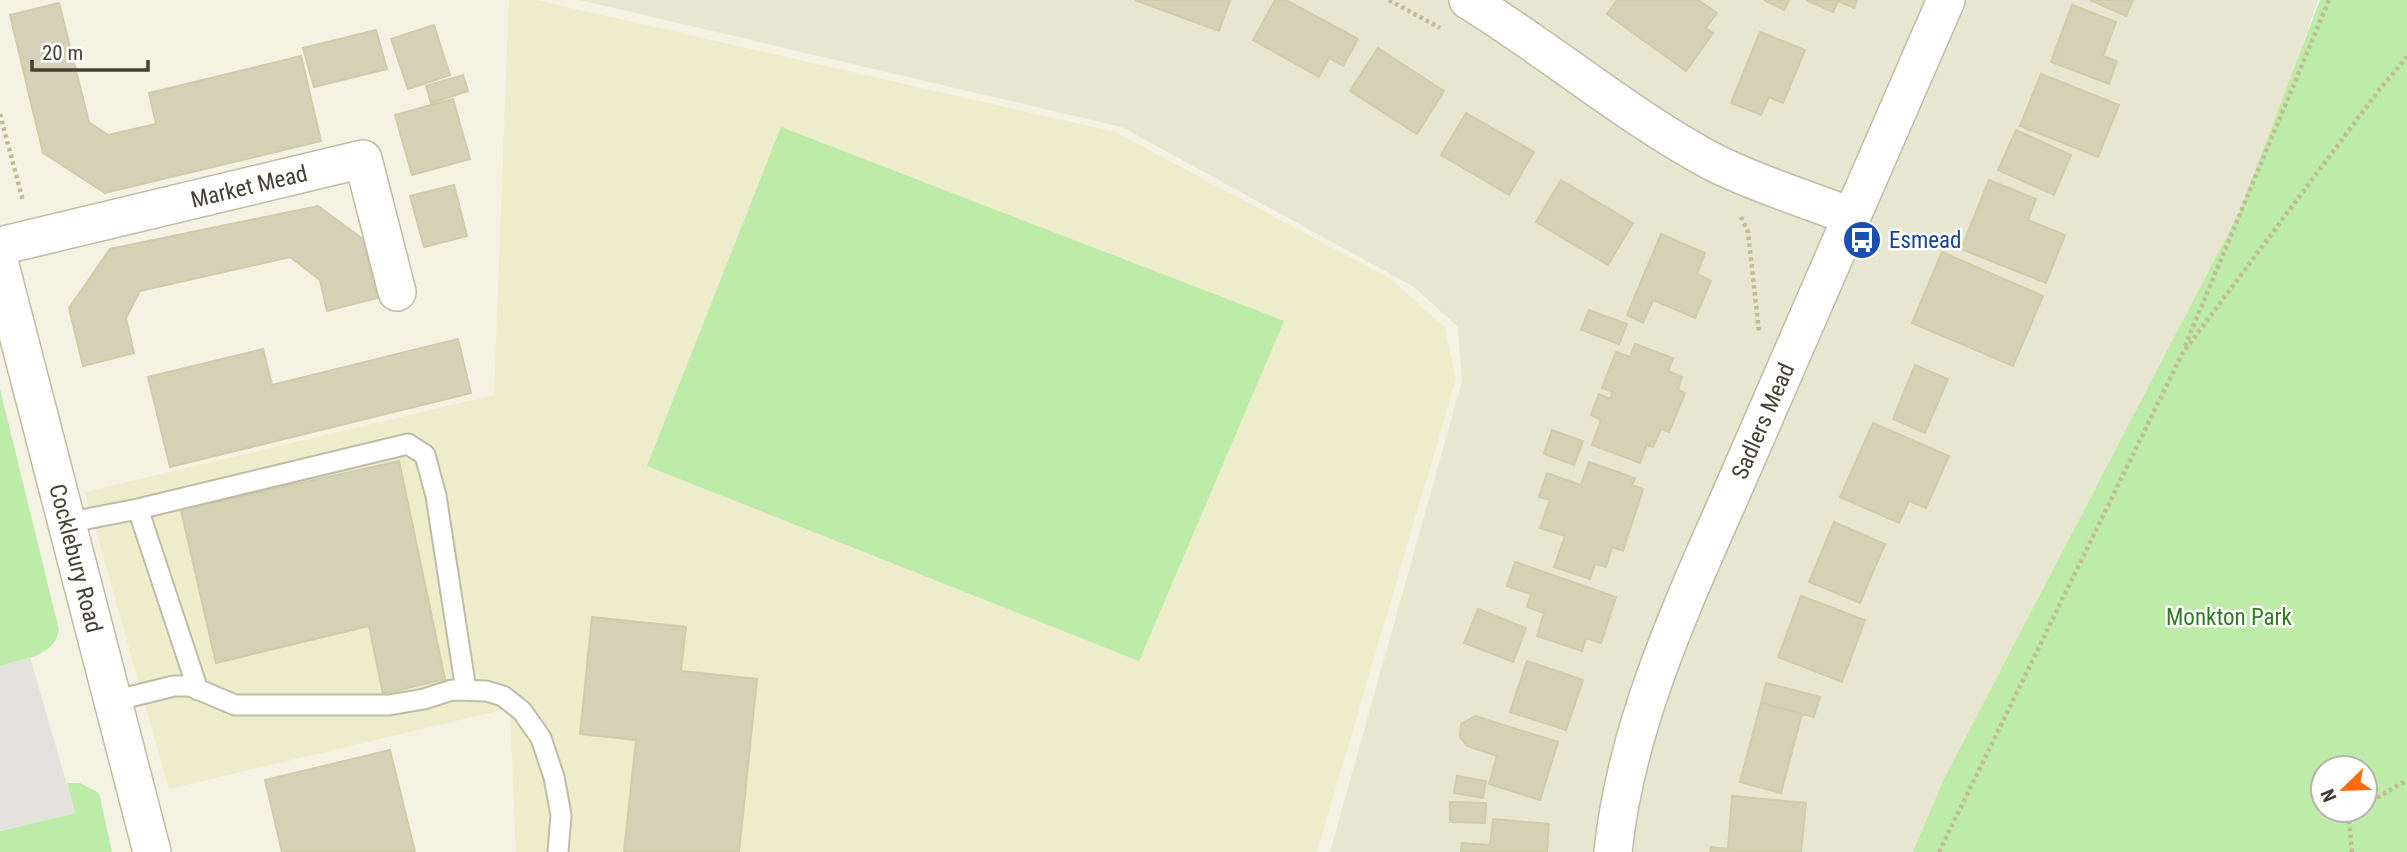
<svg xmlns="http://www.w3.org/2000/svg" width="2407" height="852" font-family="'Roboto Condensed',sans-serif">
<rect width="100%" height="100%" fill="#f3f2e3"/>
<path fill="#e7e6d0" d="M 580,0 L 2318,0 L 2240,223 L 1916,852 L 1330,852 L 1462,381 L 1458,327 L 1414,287 L 1122,127 Z"/>
<path fill="#edeccb" d="M 509,0 L 536,0 L 1115,132 L 1391,279 L 1445,328 L 1456,379 L 1317,852 L 516,852 L 510,708 L 169,789 L 85,492 L 494,395 Z"/>
<path fill="#bdeba8" fill-rule="evenodd" d="M 2320,0 L 2407,0 L 2407,852 L 1913,852 L 1944,779 L 2239,213 ZM 2323,768 L 2365,768 L 2365,810 L 2323,810 Z
M 781,127 L 1284,321 L 1139,661 L 647,466 Z
M 0,389 L 59,630 C 54,657 22,659 0,666 Z
M 67,783 L 80,783 L 99,793 L 112,852 L 0,852 L 0,831 L 75,813 Z"/>
<path fill="#e3e2dc" d="M 30,657 L 75,813 L 0,831 L 0,666 Z"/>
<path fill="#d5d1b7" stroke="#d1cbaa" stroke-width="2" d="M 1135,0 L 1230,0 L 1219,31 Z
M 1275,0 L 1286,0 L 1358,39 L 1343,66 L 1329,58 L 1319,77 L 1253,40 Z
M 1617,0 L 1698,0 L 1717,13 L 1706,28 L 1713,33 L 1686,71 L 1607,14 Z
M 1764,0 L 1789,0 L 1784,10 Z
M 1806,0 L 1857,0 L 1854,8 L 1838,1 L 1833,12 Z
M 2090,0 L 2133,0 L 2126,16 Z
M 59,3 L 89,122 L 108,135 L 156,124 L 149,93 L 301,56 L 321,141 L 105,193 L 43,153 L 10,15 Z
M 2072,5 L 2116,22 L 2103,56 L 2117,61 L 2109,84 L 2051,62 Z
M 434,25 L 450,75 L 408,89 L 391,39 Z
M 376,30 L 387,69 L 314,87 L 303,48 Z
M 1760,32 L 1805,50 L 1783,103 L 1769,97 L 1761,115 L 1731,103 Z
M 1378,48 L 1444,91 L 1417,134 L 1350,91 Z
M 2041,74 L 2119,105 L 2098,157 L 2020,126 Z
M 463,75 L 468,91 L 431,103 L 426,86 Z
M 453,99 L 470,159 L 412,175 L 395,115 Z
M 1466,113 L 1534,152 L 1509,195 L 1441,155 Z
M 2016,130 L 2071,155 L 2054,195 L 1998,170 Z
M 1561,180 L 1633,223 L 1608,265 L 1536,222 Z
M 1989,180 L 2036,199 L 2028,220 L 2065,235 L 2046,283 L 1961,249 Z
M 454,185 L 467,236 L 424,247 L 410,196 Z
M 318,206 L 363,239 L 377,298 L 327,311 L 320,280 L 290,257 L 140,291 L 126,318 L 134,353 L 83,366 L 69,308 L 110,249 Z
M 1661,234 L 1705,253 L 1697,274 L 1711,281 L 1695,318 L 1653,300 L 1643,323 L 1627,315 Z
M 1942,252 L 2043,296 L 2013,366 L 1912,323 Z
M 1589,310 L 1627,324 L 1619,344 L 1581,330 Z
M 458,339 L 471,393 L 170,467 L 148,377 L 263,349 L 272,385 Z
M 1635,344 L 1673,358 L 1668,371 L 1682,377 L 1678,390 L 1685,393 L 1669,432 L 1661,429 L 1653,447 L 1647,445 L 1640,463 L 1592,445 L 1601,420 L 1591,415 L 1599,394 L 1610,399 L 1613,392 L 1602,388 L 1616,352 L 1630,357 Z
M 1915,365 L 1948,379 L 1925,433 L 1893,419 Z
M 1873,423 L 1949,456 L 1926,508 L 1909,501 L 1899,523 L 1840,497 Z
M 1552,430 L 1583,441 L 1574,465 L 1544,454 Z
M 399,461 L 445,679 L 383,694 L 369,626 L 216,663 L 181,510 Z
M 1589,462 L 1635,478 L 1632,485 L 1643,489 L 1623,551 L 1612,547 L 1606,567 L 1595,564 L 1590,579 L 1554,567 L 1565,536 L 1540,528 L 1550,500 L 1539,497 L 1547,473 L 1581,485 Z
M 1834,522 L 1885,544 L 1860,603 L 1809,582 Z
M 1515,562 L 1616,597 L 1601,643 L 1586,638 L 1582,651 L 1537,636 L 1544,613 L 1527,607 L 1531,594 L 1507,586 Z
M 1801,596 L 1865,620 L 1842,682 L 1778,657 Z
M 1478,609 L 1526,628 L 1513,662 L 1464,643 Z
M 592,617 L 686,627 L 681,671 L 757,679 L 739,852 L 624,852 L 636,740 L 580,734 Z
M 1527,661 L 1583,680 L 1566,730 L 1510,712 Z
M 1766,683 L 1820,697 L 1814,717 L 1761,703 Z
M 1761,703 L 1802,714 L 1781,793 L 1740,782 Z
M 1475,716 L 1558,742 L 1540,800 L 1489,784 L 1497,756 L 1467,746 L 1460,737 L 1461,724 Z
M 390,750 L 415,852 L 282,852 L 265,780 Z
M 1457,776 L 1486,781 L 1483,798 L 1454,793 Z
M 1732,796 L 1806,803 L 1801,852 L 1710,852 L 1711,847 L 1728,849 Z
M 1450,802 L 1486,803 L 1485,823 L 1450,822 Z
M 1493,819 L 1549,824 L 1547,852 L 1461,852 L 1462,843 L 1490,845 Z"/>
<g fill="none" stroke-linecap="round" stroke-linejoin="round">
<defs>
<path id="lane" d="M 138,509 L 408,444 L 425,455 L 436,496 L 466,690
M 66,523 L 138,509 L 198,690
M 113,701 L 174,686 L 190,686 L 235,705 L 389,705 L 424,699 L 452,690 L 486,691 L 503,696 L 522,711 L 541,738 L 554,777 L 561,815 L 558,852"/>
<g id="street">
<path d="M 1468,0 C 1551,51 1627,116 1713,162 C 1756,184 1807,199 1852,217"/>
<path id="s1" d="M 0,246 L 363,159 L 397,292"/>
<path id="s2" d="M 0,265 L 152,852"/>
<path id="s3" d="M 1613,852 C 1627,715 1691,587 1745,462 C 1812,308 1879,154 1946,0"/>
</g>
</defs>
<use href="#lane" stroke="#bfbca5" stroke-width="23"/>
<use href="#street" stroke="#bfbca5" stroke-width="40"/>
<path stroke="#c2bc95" stroke-width="4.5" stroke-dasharray="3.5 3.5" stroke-linecap="butt" d="M 1389,0 L 1440,28
M 0,114 L 23,201
M 1741,217 L 1748,232 L 1759,332
M 2185,346 L 2329,0
M 2365,805 L 2407,780
M 1939,852 L 2182,354 L 2379,90 L 2407,57
M 2352,852 L 2349,819 L 2357,810"/>
<use href="#lane" stroke="#fff" stroke-width="19"/>
<use href="#street" stroke="#fff" stroke-width="37"/>
</g>
<defs>
<symbol id="bus-disc" viewBox="-11 -11 22 22"><circle r="9.5" fill="#1a4fb4" stroke="#fff"/><path d="M-5-6H5V4H4V6H2V4H-2V6H-4V4H-5ZM-3.5-4V0h7V-4ZM-3.5 1.2v1.5H-2V1.2ZM2 1.2v1.5H3.5V1.2Z" fill="#fff"/></symbol>
</defs>
<g fill-rule="evenodd">
<use href="#bus-disc" x="1840" y="218" width="44" height="44"/>
</g>
<g text-anchor="middle" stroke-width="5" stroke-linejoin="round" paint-order="stroke">
<g font-size="23" fill="#454233" stroke="#fff">
<text dy="8" stroke="none"><textPath href="#s1" startOffset="256">Market Mead</textPath></text>
<text dy="8" stroke="none"><textPath href="#s3" startOffset="458">Sadlers Mead</textPath></text>
<text dy="8" stroke="none"><textPath href="#s2" startOffset="303">Cocklebury Road</textPath></text>
</g>
<g font-size="23" fill="#164399" stroke="#fff" text-anchor="start">
<text x="1889" y="248">Esmead</text>
</g>
<g font-size="23" fill="#2f7b22" stroke="#fff">
<text x="2229" y="625">Monkton Park</text>
</g>
</g>
<g transform="translate(2344 789) rotate(247)"><circle r="33" fill="#ffffff" stroke="#b5b3ad" stroke-width="2"/>
<path d="M0-5L12 26L0 18L-12 26Z" fill="#ff6a0e"/>
<text y="-10" font-size="19" font-weight="bold" text-anchor="middle" fill="#454233">N</text>
</g>
<path d="M32 60v10h116v-10" fill="none" stroke="#454233" stroke-width="3.5"/>
<text x="42" y="60" font-size="21" fill="#454233" stroke="#ffffff" stroke-width="5" paint-order="stroke">20 m</text>
</svg>
